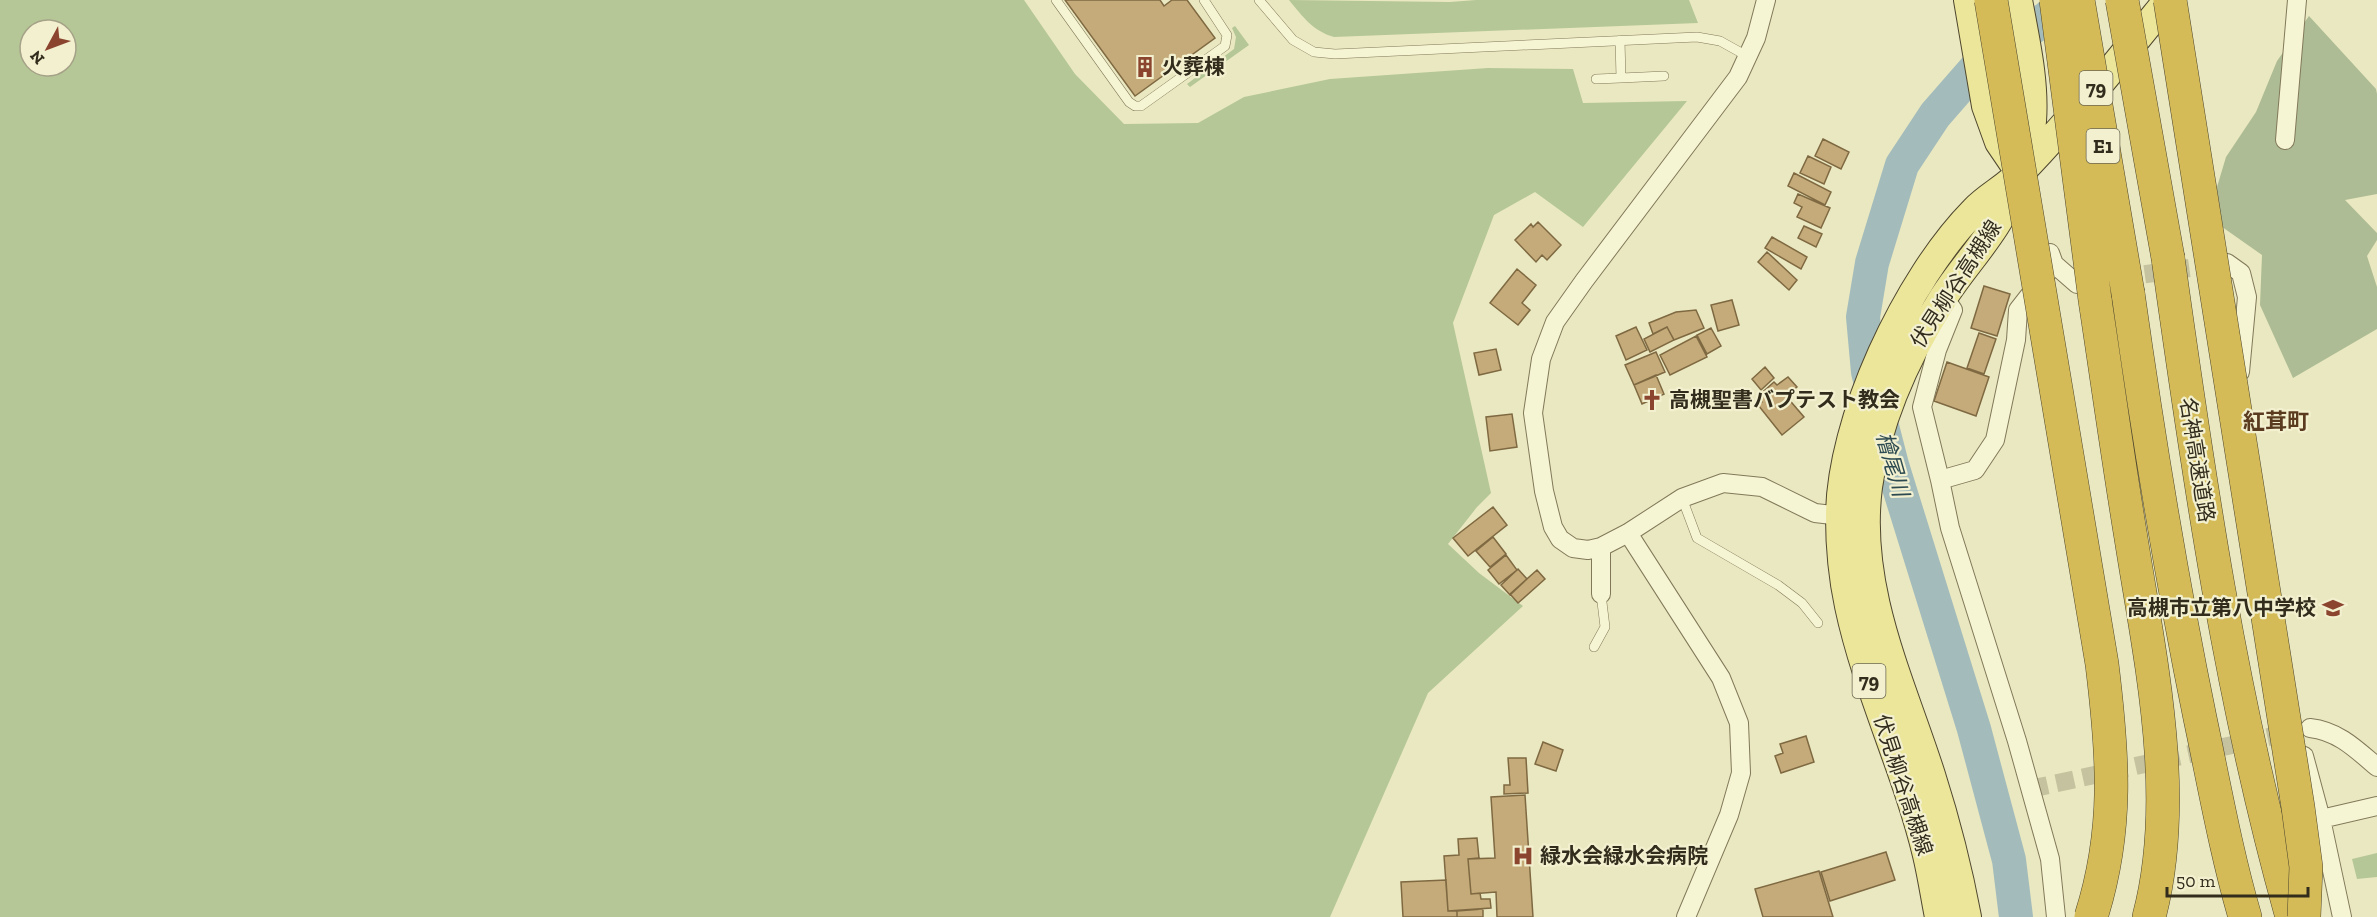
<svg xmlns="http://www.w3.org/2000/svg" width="2377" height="917" font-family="'Zilla Slab','Noto Sans JP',serif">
<rect width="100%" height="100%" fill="#eae8c0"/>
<path fill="#b5c796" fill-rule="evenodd" d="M 0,0 L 1024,0 L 1075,74 L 1124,124 L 1198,123 L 1244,97 L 1330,79 L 1488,68 L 1573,69 L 1583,103 L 1687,101 L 1583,227 L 1535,192 L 1494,215 L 1453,323 L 1491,493 L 1477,507 L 1448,544 L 1479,573 L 1523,606 L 1428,693 L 1330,917 L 0,917 ZM 30,30 L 66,30 L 66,66 L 30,66 Z
M 1289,0 L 1450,2 L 1476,0 L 1689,0 L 1698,23 L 1334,37 C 1313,31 1303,17 1289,0 Z
M 1235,26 L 1249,45 L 1190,87 L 1187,84 L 1234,49 L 1236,37 L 1232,28 Z
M 2377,853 L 2377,877 L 2357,879 L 2352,859 Z"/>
<path fill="#adbc94" d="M 2309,16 L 2376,89 L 2377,94 L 2377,194 L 2345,200 L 2377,233 L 2377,240 L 2367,256 L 2377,287 L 2377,329 L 2293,378 L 2260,305 L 2262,255 L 2208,217 L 2226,157 L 2256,112 L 2277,61 Z"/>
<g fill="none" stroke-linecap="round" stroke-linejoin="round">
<path stroke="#a3bcbb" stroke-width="34" d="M 2016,917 L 2009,860 L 1974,729 L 1892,465 L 1868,372 L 1863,317 L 1872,263 L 1902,165 L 1935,115 L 1983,60 L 2047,18 L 2066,0"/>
</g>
<path fill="#c5ab79" stroke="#7f6942" stroke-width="1.5" d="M 1065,0 L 1160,0 L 1164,6 L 1172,0 L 1187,0 L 1215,38 L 1135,96 Z
M 1823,139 L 1849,152 L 1841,169 L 1815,156 Z
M 1808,156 L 1831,167 L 1824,184 L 1800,173 Z
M 1794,173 L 1831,192 L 1825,205 L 1788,186 Z
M 1798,194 L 1830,208 L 1821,228 L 1797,217 L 1802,207 L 1794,203 Z
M 1538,222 L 1561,245 L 1547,260 L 1542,255 L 1536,262 L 1515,240 L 1531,224 L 1533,227 Z
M 1804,226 L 1822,234 L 1816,247 L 1798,238 Z
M 1772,237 L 1807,257 L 1801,269 L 1765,248 Z
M 1767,252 L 1797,280 L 1789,290 L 1758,262 Z
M 1517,269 L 1536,285 L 1522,303 L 1530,310 L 1518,325 L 1490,303 Z
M 1984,286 L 2010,294 L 1997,336 L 1971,328 Z
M 1732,300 L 1739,325 L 1718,331 L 1711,305 Z
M 1696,310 L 1704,328 L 1674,340 L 1667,327 L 1653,334 L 1649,323 L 1676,312 Z
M 1636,327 L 1647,350 L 1626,360 L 1616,336 Z
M 1667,327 L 1674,340 L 1650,352 L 1644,339 Z
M 1711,328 L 1721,346 L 1707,354 L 1697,335 Z
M 1979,333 L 1996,339 L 1984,374 L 1967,368 Z
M 1696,336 L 1707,357 L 1670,375 L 1660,355 Z
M 1496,349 L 1501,370 L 1479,375 L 1474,353 Z
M 1656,352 L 1665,372 L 1634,385 L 1625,365 Z
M 1947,362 L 1989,377 L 1976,416 L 1934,401 Z
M 1765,367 L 1774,378 L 1761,390 L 1752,379 Z
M 1656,375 L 1664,394 L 1642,404 L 1634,385 Z
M 1788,377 L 1797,387 L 1786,396 L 1804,417 L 1782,435 L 1758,405 L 1762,402 L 1757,397 L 1774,382 L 1777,385 Z
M 1512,414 L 1517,447 L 1490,451 L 1486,417 Z
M 1493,507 L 1507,525 L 1468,556 L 1453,538 Z
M 1493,537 L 1506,554 L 1490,567 L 1476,551 Z
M 1506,555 L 1517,570 L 1499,584 L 1488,570 Z
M 1518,569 L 1527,579 L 1510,595 L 1501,585 Z
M 1537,570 L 1545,579 L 1518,603 L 1510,594 Z
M 1806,736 L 1814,762 L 1781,773 L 1775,756 L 1783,753 L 1780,744 Z
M 1543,742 L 1563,750 L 1556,771 L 1535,764 Z
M 1508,758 L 1526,758 L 1528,793 L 1504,794 L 1504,785 L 1510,785 Z
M 1525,795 L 1533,917 L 1497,917 L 1496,892 L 1471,894 L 1468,859 L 1495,858 L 1491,797 Z
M 1477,838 L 1479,858 L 1468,859 L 1471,894 L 1480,893 L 1481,899 L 1490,899 L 1491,908 L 1448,911 L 1444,856 L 1459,855 L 1458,839 Z
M 1886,852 L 1895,880 L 1830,901 L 1821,872 Z
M 1819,871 L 1833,917 L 1763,917 L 1755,889 Z
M 1446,880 L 1448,911 L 1457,911 L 1457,917 L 1403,917 L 1401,882 Z
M 1483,909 L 1483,917 L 1457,917 L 1457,911 Z"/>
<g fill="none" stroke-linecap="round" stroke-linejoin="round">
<path stroke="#c5c29f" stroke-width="18" stroke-dasharray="18 9" stroke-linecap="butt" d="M 2118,278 L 2218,264
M 2030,789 L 2292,732"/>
<defs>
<path id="lane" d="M 1056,0 L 1129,102 L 1135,106 L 1141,106 L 1225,46 L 1227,35 L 1204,0
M 1259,0 L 1293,40 L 1314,52 L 1335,54 L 1697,37 L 1720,41 L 1747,56
M 1620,40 L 1621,78 L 1664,76
M 1596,79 L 1621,78
M 1682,498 L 1697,538 L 1778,585 L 1802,603 L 1818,623
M 1594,647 L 1605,627 L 1601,594"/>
<path id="street" d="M 1766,0 L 1756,38 L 1738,77 L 1584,281 L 1555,322 L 1541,359 L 1533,413 L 1544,491 L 1553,527 L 1560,539 L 1573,548 L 1588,550 L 1601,547 L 1628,533 L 1682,498 L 1723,483 L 1762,487 L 1815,513 L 1850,517
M 2285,140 L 2297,0
M 2050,253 L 2054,264 L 2077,284
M 2227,263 L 2241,273 L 2247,297 L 2240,372
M 1944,297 L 1953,310 L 1937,350 L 1922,407 L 1940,480 L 1950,528 L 2017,741 L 2050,859 L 2056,917
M 1940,480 L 1975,470 L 1995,440 L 2016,340 L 2018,310 L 2054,264
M 1628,533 L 1721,678 L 1739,723 L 1741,773 L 1729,815 L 1686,917
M 1601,594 L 1601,547
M 2310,728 C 2338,731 2356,749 2377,767
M 2304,756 L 2321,819 L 2342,917
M 2321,819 L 2377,806"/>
<path id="primary" d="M 1968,0 L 1986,106 L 1999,142 L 2018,170
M 1939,917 C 1935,897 1932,876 1927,855 C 1907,771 1867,691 1849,606 C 1843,578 1840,546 1840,517 C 1840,421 1907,279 1974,211 C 1988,196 2008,187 2022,171 C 2074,117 2121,58 2168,0
M 1967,917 C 1958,869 1946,822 1931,775 C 1901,681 1855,589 1868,487 C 1877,419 1907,355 1943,298 C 1959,273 1979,251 1995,226 C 2013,199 2030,154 2032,121 C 2035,81 2025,39 2018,0"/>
<path id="highway" d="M 2168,258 C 2199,480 2231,701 2292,917
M 2128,293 C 2148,435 2171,577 2200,718 C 2214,784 2226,852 2245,917
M 2095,300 C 2107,379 2118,459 2131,538 C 2150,659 2181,796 2149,917"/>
</defs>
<use href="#lane" stroke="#81795a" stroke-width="10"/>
<use href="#street" stroke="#81795a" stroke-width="20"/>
<use href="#primary" stroke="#4f462e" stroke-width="30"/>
<use href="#highway" stroke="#4f462e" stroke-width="34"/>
<use href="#lane" stroke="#f5f4d3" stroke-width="9"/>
<use href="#street" stroke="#f5f4d3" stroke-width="18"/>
<use href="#primary" stroke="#ebe69a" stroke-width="28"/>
<use href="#highway" stroke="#d4bb57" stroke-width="33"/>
<defs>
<path id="highway-bridge" d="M 1991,0 L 2102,664 C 2113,754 2119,829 2091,917
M 2056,0 L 2095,300
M 2078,0 L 2128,293
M 2122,0 L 2168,258
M 2170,0 L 2298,807 L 2306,867 L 2304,917"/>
</defs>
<use href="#highway-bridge" stroke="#4f462e" stroke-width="34" stroke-linecap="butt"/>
<use href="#highway-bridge" stroke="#d4bb57" stroke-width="33"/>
</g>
<defs>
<symbol id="building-bare" viewBox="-9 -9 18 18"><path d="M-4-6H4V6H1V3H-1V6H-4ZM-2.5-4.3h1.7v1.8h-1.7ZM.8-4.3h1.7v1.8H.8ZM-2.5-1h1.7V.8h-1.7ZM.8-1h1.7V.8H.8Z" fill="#8b452f" stroke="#f2f0cf" stroke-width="2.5" paint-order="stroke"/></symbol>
<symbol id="church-bare" viewBox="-9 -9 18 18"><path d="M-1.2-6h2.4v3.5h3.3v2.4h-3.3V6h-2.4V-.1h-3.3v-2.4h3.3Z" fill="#8b452f" stroke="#f2f0cf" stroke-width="2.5" paint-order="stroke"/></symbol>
<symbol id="school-bare" viewBox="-9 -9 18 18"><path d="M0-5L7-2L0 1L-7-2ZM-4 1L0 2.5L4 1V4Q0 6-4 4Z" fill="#8b452f" stroke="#f2f0cf" stroke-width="2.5" paint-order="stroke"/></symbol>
<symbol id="hospital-bare" viewBox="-9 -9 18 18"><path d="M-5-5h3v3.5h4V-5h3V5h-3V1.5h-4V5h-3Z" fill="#8b452f" stroke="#f2f0cf" stroke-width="2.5" paint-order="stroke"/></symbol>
</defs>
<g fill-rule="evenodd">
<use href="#building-bare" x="1130" y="52" width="30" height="30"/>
<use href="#church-bare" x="1637" y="385" width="30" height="30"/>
<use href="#school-bare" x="2318" y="593" width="30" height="30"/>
<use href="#hospital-bare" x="1508" y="841" width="30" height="30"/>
</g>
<g text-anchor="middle" stroke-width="4.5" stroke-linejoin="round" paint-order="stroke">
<g fill="#f2f0cf" stroke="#6c6752" stroke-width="1.5">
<rect x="2079.5" y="71" width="33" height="34" rx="4.5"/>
<rect x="2086.5" y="129" width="33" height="34" rx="4.5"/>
<rect x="1852.5" y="664" width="33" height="34" rx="4.5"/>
</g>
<g font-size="20" font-weight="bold" fill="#322c1d">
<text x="2096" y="95">79</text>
<text x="2103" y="153">E1</text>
<text x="1869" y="688">79</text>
</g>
<g font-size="21" font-weight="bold" fill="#322c1d" stroke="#f2f0cf" text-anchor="start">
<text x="1162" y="74">火葬棟</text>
<text x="1669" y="407">高槻聖書バプテスト教会</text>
<text x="2316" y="615" text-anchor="end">高槻市立第八中学校</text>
<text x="1540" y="863">緑水会緑水会病院</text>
</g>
<g font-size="21" fill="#322c1d" stroke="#f2f0cf">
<text transform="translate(1956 284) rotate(-57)" y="7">伏見柳谷高槻線</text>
<text transform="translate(2197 460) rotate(81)" y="7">名神高速道路</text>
<text transform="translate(1903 785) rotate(72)" y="7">伏見柳谷高槻線</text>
</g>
<g font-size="22" font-weight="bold" fill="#5b3b20" stroke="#f2f0cf">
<text x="2276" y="429">紅茸町</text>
</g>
<g font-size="22" font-style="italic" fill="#2d4a51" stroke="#f2f0cf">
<text transform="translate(1893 464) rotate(74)" y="8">檜尾川</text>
</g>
</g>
<g transform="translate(48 48) rotate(229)"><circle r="28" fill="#f2f0cf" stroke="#a5a288" stroke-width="1.5"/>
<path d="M0-4.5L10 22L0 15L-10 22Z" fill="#8b452f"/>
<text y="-9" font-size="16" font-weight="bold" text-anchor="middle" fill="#322c1d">N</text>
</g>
<path d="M2167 887v9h141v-9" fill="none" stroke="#322c1d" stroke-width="3"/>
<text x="2176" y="887" font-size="18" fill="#322c1d" stroke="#f2f0cf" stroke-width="4.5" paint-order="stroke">50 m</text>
</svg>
